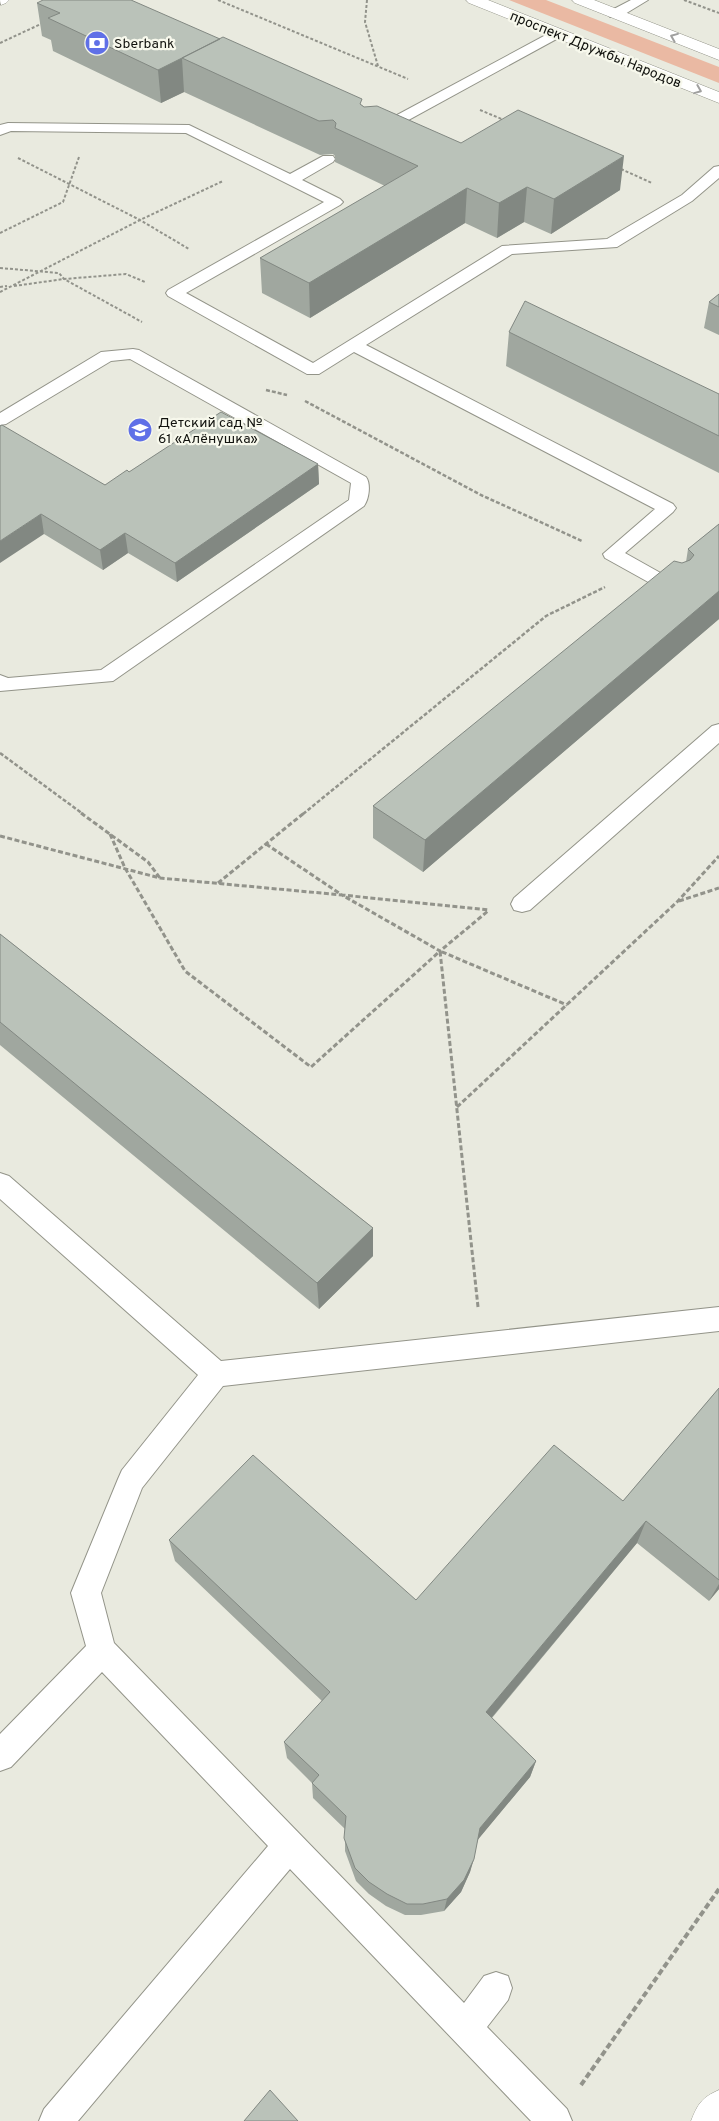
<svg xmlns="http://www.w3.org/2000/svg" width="719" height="2121" font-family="Overpass,sans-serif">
<rect width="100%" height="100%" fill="#e9eadf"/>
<path fill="#eab9a3" d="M 509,0 L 546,0 L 719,67 L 719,83 Z"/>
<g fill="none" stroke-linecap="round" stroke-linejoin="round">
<defs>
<path id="service" d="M 631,0 L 648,0 L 620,17 L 610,17 L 608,14 L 610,11 Z
M 557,29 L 562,30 L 564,33 L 562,36 L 381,135 L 371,135 L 369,132 L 371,129 Z
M 8,123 L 189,125 L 290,174 L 323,156 L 333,156 L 335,159 L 333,162 L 302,180 L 340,199 L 343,202 L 340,205 L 186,293 L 313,363 L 502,246 L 607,239 L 682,195 L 714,167 L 719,166 L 719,178 L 692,201 L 617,247 L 512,254 L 366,345 L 673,504 L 676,508 L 673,512 L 625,553 L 682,585 L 685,589 L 682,593 L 675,595 L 668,593 L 605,558 L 603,554 L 655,509 L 354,352 L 319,374 L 307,374 L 168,296 L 166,293 L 168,290 L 324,202 L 186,133 L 11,131 L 0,135 L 0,125 Z
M 133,349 L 139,350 L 366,477 C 371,484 369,499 364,506 L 113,681 L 0,691 L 0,675 L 8,678 L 101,670 L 349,500 L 351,483 L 130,359 L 111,361 L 6,424 L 0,425 L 0,413 L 101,352 Z
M 719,724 L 719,743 L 530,910 L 522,912 L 514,910 L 511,904 L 514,898 L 712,726 Z
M 0,1173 L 9,1176 L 221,1361 L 719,1307 L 719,1331 L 223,1386 L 142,1488 L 101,1593 L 114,1643 L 464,2003 L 484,1976 L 496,1972 L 508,1976 L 512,1988 L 508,2000 L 487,2027 L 567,2109 L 572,2121 L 531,2121 L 290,1869 L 78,2121 L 39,2121 L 44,2109 L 268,1846 L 102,1672 L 11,1767 L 0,1771 L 0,1734 L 86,1646 L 71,1593 L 118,1479 L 122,1470 L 198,1375 L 0,1199 Z"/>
<path id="minor" d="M 0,0 L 9,0 L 6,3 L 1,5 Z
M 719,2090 L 719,2121 L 691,2121 C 698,2104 701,2098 719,2090 Z"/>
<path id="secondary" d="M 466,0 L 488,0 L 719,92 L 719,103 L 469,3 Z
M 572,0 L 594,0 L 719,49 L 719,60 L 575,3 Z"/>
</defs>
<use href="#service" stroke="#939489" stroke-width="2"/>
<use href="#minor" stroke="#939489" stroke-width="1"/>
<use href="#secondary" stroke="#939489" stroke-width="1"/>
<path stroke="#92938b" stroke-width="2" stroke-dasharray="3 2" stroke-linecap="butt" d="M 218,0 L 408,79
M 367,0 L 365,22 L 378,66
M 684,0 L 719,13
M 0,43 L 43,23
M 480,110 L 504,120
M 18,158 L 140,220 L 189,249
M 621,169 L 652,183
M 0,233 L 63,202 L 79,157
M 0,268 L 59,273 L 64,279 L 142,322
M 14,286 L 64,279 L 126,274 L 145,282
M 0,287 L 7,286
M 0,292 L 140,220 L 223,181"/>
<path stroke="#92938b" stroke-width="2.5" stroke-dasharray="4 2" stroke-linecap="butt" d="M 266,390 L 287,395
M 305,401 L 481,495 L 582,541
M 0,753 L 83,814
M 303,814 L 546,616 L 605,587"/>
<path stroke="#92938b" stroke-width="3" stroke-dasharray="5 2.5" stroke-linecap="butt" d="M 81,813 L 148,862 L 160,878
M 110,834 L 125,868 L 185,971 L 311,1067 L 439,952
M 0,836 L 160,878 L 342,895 L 440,951 L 488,911
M 266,844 L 342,895 L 489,910
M 218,883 L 304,813
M 679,901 L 719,888
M 457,1107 L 678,901 L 719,856
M 478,1307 L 440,951 L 567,1005"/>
<path stroke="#92938b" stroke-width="4" stroke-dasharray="6 3" stroke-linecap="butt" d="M 581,2085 L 719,1889"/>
<use href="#service" fill="#fff" fill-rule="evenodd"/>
<use href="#minor" fill="#fff" fill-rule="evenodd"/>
<use href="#secondary" fill="#fff" fill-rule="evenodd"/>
</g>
<path fill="#a0a79f" d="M 37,3 L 362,105 L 364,107 L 461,143 L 620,190 L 551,234 L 524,222 L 497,238 L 465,223 L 310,318 L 262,293 L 260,258 L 385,186 L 335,162 L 335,156 L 333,154 L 320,155 L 184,92 L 161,103 L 53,51 L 51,40 L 42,36 Z
M 719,294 L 719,335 L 704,328 L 709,302 Z
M 509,332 L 719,394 L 719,473 L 506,366 Z
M 0,426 L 105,485 L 129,472 L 318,464 L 319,484 L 177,582 L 128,553 L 103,570 L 44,534 Z
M 719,524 L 719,619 L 423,872 L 373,838 L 373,806 L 682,563 L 686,562 L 688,549 Z
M 0,934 L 373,1228 L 373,1256 L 319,1309 L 0,1045 Z
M 719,1388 L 719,1589 L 709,1601 L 637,1543 L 492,1718 L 536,1761 L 530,1777 L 478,1839 L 470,1872 L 461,1892 L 444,1911 L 421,1915 L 405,1915 L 386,1906 L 369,1894 L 356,1881 L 345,1851 L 345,1829 L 313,1798 L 312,1783 L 287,1758 L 284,1742 L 322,1701 L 175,1561 L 169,1540 L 416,1600 L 623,1501 Z"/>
<path fill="#828882" d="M 182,58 L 184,92 L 161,103 L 158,70 Z
M 624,156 L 620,190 L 551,234 L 554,199 Z
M 527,187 L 524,222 L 497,238 L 499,203 Z
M 467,188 L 465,223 L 310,318 L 309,283 Z
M 318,464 L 319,484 L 177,582 L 175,563 Z
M 41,514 L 44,534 L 0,563 L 0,541 Z
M 125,533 L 128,553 L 103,570 L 100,550 Z
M 719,591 L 719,619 L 423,872 L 425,840 Z
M 373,1228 L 373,1256 L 319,1309 L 317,1283 Z
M 646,1521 L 637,1543 L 482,1729 L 486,1712 Z
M 719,1584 L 719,1589 L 709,1601 Z
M 536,1761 L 530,1777 L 476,1842 L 480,1828 Z
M 474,1859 L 470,1872 L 461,1892 L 444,1911 L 447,1899 Z"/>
<path fill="#bac2b9" stroke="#828882" d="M 43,0 L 131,0 L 220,39 L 158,70 L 48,18 L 60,13 L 37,3 Z
M 223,37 L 362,99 L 360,104 L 364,107 L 377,106 L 461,143 L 518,110 L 624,156 L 554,199 L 527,187 L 499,203 L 467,188 L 309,283 L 260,258 L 418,166 L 335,128 L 336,123 L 333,120 L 319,121 L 182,58 Z
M 719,294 L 719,307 L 709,302 Z
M 525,301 L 719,394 L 719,436 L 509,332 Z
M 221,412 L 318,464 L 175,563 L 125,533 L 100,550 L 41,514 L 0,541 L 0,426 L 2,425 L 105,485 L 127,470 L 129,472 Z
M 719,524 L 719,591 L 425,840 L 373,806 L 674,561 L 682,563 L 690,560 L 694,555 L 688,549 Z
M 0,934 L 373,1228 L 317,1283 L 0,1022 Z
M 719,1388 L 719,1580 L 646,1521 L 486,1712 L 536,1761 L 480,1828 L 474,1859 L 464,1880 L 447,1899 L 423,1904 L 407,1904 L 387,1894 L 369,1882 L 355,1868 L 344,1838 L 346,1816 L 312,1783 L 319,1775 L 284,1742 L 330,1692 L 169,1540 L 253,1455 L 416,1600 L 554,1445 L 623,1501 Z
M 270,2090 L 298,2121 L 244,2121 Z"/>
<defs><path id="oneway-chevron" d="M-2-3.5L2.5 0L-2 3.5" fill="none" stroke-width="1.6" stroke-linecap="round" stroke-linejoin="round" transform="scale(1.25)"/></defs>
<g stroke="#a0a09f">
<use href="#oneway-chevron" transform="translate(674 37) rotate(-158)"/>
<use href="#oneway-chevron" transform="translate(698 90) rotate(22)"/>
</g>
<defs>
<symbol id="bank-disc" viewBox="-11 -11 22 22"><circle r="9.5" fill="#6070e7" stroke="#f7f8ec"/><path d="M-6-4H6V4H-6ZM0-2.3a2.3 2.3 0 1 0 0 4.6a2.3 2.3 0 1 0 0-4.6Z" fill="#fff"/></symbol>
<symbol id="school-disc" viewBox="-11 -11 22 22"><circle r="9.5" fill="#6070e7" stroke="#f7f8ec"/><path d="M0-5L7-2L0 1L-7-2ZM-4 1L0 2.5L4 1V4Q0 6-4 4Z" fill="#fff"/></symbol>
</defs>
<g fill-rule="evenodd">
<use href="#bank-disc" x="83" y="29" width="28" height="28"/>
<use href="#school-disc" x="126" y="416" width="28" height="28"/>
</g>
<g text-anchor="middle" stroke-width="4.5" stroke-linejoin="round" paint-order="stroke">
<g font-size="14" fill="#11120e" stroke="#f7f8ec" text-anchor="start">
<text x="114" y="48">Sberbank</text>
<text x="158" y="427">Детский сад №<tspan x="158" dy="16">61 «Алёнушка»</tspan></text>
</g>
<g font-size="14" fill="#11120e" stroke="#f7f8ec">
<text transform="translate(596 49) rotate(22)" y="5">проспект Дружбы Народов</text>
</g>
</g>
</svg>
